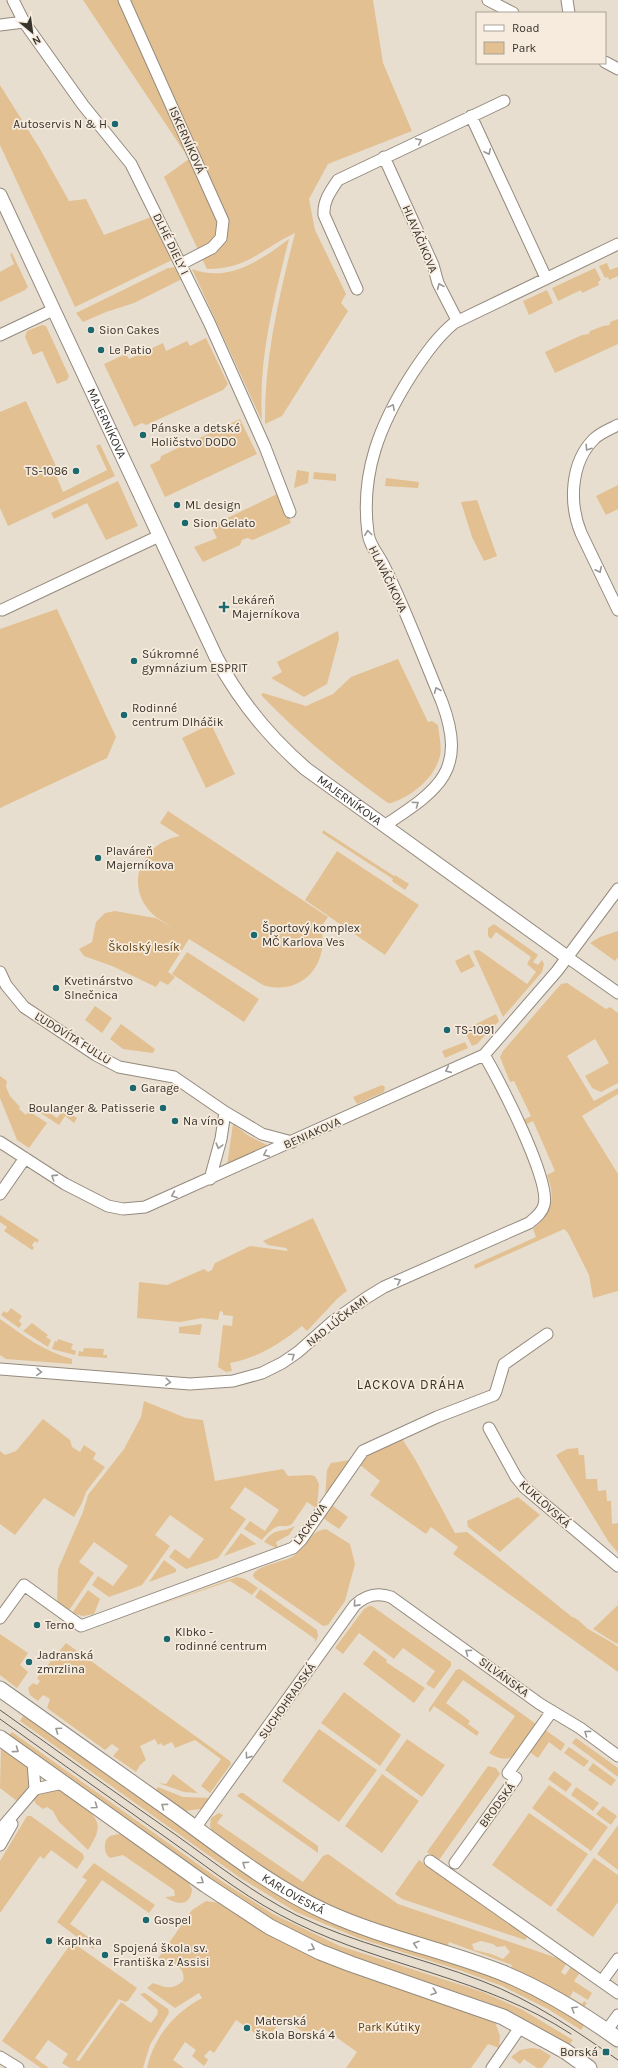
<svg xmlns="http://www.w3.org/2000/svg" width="618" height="2068" font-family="Karla,sans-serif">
<rect width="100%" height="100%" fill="#e8decf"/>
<path fill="#e2c091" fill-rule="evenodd" d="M 83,0 L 373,0 L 383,63 L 412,131 L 328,164 L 309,199 L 315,230 L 346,294 L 341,303 L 348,311 L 282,416 L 265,424 C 264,359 279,296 295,233 C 261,249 249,269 207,269 L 164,177 L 189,159 Z
M 0,85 L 40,149 L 69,201 L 86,199 L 104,235 L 151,217 L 172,260 L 75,307 L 0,145 Z
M 289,239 C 274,299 258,359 262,421 L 192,269 C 228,283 261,260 289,239 Z
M 12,253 L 28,287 L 25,290 L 0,302 L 0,272 L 14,264 L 10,254 Z
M 607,263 L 610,270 L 618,267 L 618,276 L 609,280 L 608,277 L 605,278 L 599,266 Z
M 176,267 L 182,279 L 134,303 L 106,312 L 83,322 L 76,313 L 168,268 Z
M 595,268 L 601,280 L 598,282 L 599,285 L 582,293 L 581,290 L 558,301 L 552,288 Z
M 547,290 L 553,303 L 529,315 L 523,301 Z
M 618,319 L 618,344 L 555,373 L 545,352 L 582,335 L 589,334 L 590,331 L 603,326 L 610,325 L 610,322 Z
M 42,325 L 46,326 L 69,376 L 67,380 L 57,384 L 42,351 L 33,355 L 25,337 L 27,331 Z
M 206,338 L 228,384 L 223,390 L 146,425 L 142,423 L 134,427 L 104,364 L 126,354 L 129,359 L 163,343 L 166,351 L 187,341 L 190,346 Z
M 26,401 L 56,466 L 53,468 L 63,492 L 107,470 L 96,446 L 100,444 L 115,476 L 8,526 L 0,508 L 0,412 Z
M 240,419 L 257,454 L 165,497 L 150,465 L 160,460 L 161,456 Z
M 297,470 L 309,472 L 308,483 L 294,488 Z
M 314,472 L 336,474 L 336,481 L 313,479 Z
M 386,478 L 419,482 L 418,488 L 385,486 Z
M 118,481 L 138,526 L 106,540 L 87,503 L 54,519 L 51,513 Z
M 618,485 L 618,509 L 606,515 L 596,496 Z
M 279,493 L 291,523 L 253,540 L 247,538 L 242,540 L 240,545 L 203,562 L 194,547 L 217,538 L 211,526 Z
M 477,500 L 497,556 L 484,561 L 472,537 L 461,502 Z
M 57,609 L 116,737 L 107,758 L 0,808 L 0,629 Z
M 338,631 L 339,639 L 327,684 L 304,697 L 271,678 L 282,672 L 277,662 Z
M 398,659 L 428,722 L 432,721 L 438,725 C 439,735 442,747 440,756 C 434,779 412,796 391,803 L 388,803 C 340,769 302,737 261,695 L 263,693 L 306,706 L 333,694 L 351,677 Z
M 211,724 L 235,774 L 206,788 L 182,738 Z
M 168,811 L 328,917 L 321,927 C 330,965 301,997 263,985 L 189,939 L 168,972 L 175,977 L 168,985 L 160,981 L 156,987 L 112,966 L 84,956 L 79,949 L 92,942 L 96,922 L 105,913 L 115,911 L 149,917 L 156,918 L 171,927 C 163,921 154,917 147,908 C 125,877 146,842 180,836 L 160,823 Z
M 323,830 L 394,876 L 395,875 L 409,884 L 405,890 L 392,881 L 393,879 L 322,833 Z
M 337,851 L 419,905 L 385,955 L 305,900 Z
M 494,924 L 538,955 L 533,962 L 538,965 L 542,960 L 544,964 L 542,972 L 503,1017 L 473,951 L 479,950 L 527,984 L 536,972 L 527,964 L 531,957 L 496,932 L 491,939 L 488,936 L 488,928 Z
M 618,931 L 618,957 L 615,961 L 590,943 L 600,937 Z
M 187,952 L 224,976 L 223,978 L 224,976 L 259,999 L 244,1022 L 172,974 Z
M 469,954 L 475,966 L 461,973 L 455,961 Z
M 567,983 L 606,1009 L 610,1007 L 618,1013 L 618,1083 L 601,1092 L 592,1088 L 585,1076 L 609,1063 L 595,1039 L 567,1056 L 594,1101 L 618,1088 L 618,1094 L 582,1116 L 618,1174 L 618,1291 L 593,1298 L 589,1275 L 568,1233 L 564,1229 L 475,1269 L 474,1265 L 536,1237 L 533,1229 C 552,1212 556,1199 547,1175 L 555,1171 L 533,1121 L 525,1125 L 523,1120 L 531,1116 L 514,1081 L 510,1082 L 500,1057 L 503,1051 L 561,984 Z
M 95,1006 L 112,1018 L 102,1033 L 85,1020 Z
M 496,1014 L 499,1021 L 477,1044 L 472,1046 L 464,1030 Z
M 121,1024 L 155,1049 L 153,1053 L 123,1049 L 110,1039 Z
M 465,1042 L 468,1048 L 445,1058 L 442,1051 Z
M 0,1076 L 7,1081 L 6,1087 L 10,1096 L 20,1107 L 19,1109 L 26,1115 L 29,1111 L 47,1123 L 29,1148 L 17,1140 L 0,1098 Z
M 382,1085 L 385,1087 L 384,1092 L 357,1104 L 353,1097 Z
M 35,1103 L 57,1118 L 64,1109 L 77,1118 L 74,1123 L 65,1116 L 59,1125 L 33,1108 Z
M 233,1124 L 249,1136 L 269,1146 L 227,1165 Z
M 0,1215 L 39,1240 L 37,1243 L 35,1241 L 32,1245 L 34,1248 L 32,1250 L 4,1231 L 7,1227 L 0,1222 Z
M 313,1218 L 347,1291 L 338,1298 L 307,1331 L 302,1326 C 280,1344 257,1358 230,1363 L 232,1371 L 226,1372 L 218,1367 L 223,1325 L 232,1326 L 233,1316 L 223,1315 L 223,1312 L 220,1311 L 218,1320 L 202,1318 L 180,1322 L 137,1318 L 139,1282 L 167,1285 L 204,1269 L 208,1272 L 212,1270 L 215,1263 L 250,1246 L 288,1251 L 286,1248 L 268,1245 L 263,1241 Z
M 11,1308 L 22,1316 L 19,1321 L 22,1324 L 19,1328 L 1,1315 L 4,1311 L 7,1313 Z
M 0,1319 C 24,1336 43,1351 72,1359 L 72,1364 L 6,1359 L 0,1355 Z
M 32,1323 L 48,1335 L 46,1337 L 51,1340 L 48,1347 L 23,1331 Z
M 202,1324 L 200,1335 L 179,1333 L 179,1327 Z
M 58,1339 L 73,1344 L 71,1349 L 76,1351 L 75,1355 L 52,1349 L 55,1341 L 57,1342 Z
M 84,1348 L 104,1349 L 103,1355 L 107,1355 L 107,1358 L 78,1356 L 79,1351 L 83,1352 Z
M 144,1401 L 186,1418 L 203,1420 L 215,1481 L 283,1469 L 288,1476 L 310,1475 L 315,1476 L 319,1484 L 317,1507 L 316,1508 L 307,1502 L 292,1524 C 288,1527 284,1526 279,1526 C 272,1528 266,1535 262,1540 L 244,1529 L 250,1521 L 265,1531 L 279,1510 L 245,1487 L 230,1508 L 246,1519 L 218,1558 L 186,1569 L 169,1557 L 175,1549 L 189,1559 L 204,1539 L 170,1515 L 155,1535 L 170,1546 L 142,1585 L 109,1597 L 92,1585 L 98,1576 L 113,1586 L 128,1566 L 94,1542 L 79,1562 L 94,1573 L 68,1612 L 57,1602 L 58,1569 L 83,1512 L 88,1495 L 124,1449 L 141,1417 Z
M 43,1419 L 70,1440 L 72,1447 L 80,1452 L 84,1445 L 96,1453 L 93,1459 L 105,1467 L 86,1492 L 82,1503 L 74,1517 L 44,1498 L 15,1535 L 0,1524 L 0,1451 L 5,1455 L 16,1451 Z
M 401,1437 L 415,1459 L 455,1533 L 467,1532 L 572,1617 C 580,1619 583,1626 590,1630 C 600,1636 609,1640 618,1647 L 618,1672 L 453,1554 L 458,1547 L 431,1527 L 426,1534 L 370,1495 L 380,1481 L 359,1464 L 366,1453 Z
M 578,1448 L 579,1455 L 584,1455 L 586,1479 L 597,1479 L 598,1491 L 606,1490 L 607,1501 L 611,1501 L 612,1524 L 618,1523 L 618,1553 L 608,1541 L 556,1455 L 567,1449 Z
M 350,1460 L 325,1497 L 327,1470 L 331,1463 Z
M 343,1487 L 345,1488 L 333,1506 L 348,1517 L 339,1529 L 320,1516 Z
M 518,1497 L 540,1515 L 500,1552 L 468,1527 L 467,1521 Z
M 295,1526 L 289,1535 L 276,1542 L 278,1549 L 264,1542 C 276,1526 281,1534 295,1526 Z
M 326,1529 L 350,1544 L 355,1564 L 345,1601 L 328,1625 L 323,1626 L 254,1578 L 253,1575 C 256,1566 281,1562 290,1558 C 306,1550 306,1532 326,1529 Z
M 241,1533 L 256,1544 L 224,1556 Z
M 164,1560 L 176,1569 L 176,1572 L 149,1582 Z
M 237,1577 L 245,1579 L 258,1588 L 252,1595 L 230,1581 L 148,1609 Z
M 260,1589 L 317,1630 L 318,1636 L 315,1643 L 315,1639 L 255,1597 Z
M 88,1590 L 100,1599 L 94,1614 L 83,1616 L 72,1613 Z
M 618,1605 L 618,1642 L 617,1644 L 593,1629 Z
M 369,1606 L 372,1606 L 451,1662 L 451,1666 L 434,1689 L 426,1684 L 435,1671 L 403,1648 L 394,1659 L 359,1633 L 343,1654 L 335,1648 L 364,1609 Z
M 0,1634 L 28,1653 L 20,1665 L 28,1672 L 17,1688 L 0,1675 Z
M 66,1643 L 230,1761 L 231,1764 L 210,1793 L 201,1786 L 221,1759 L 195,1740 L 175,1748 L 172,1742 L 163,1746 L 161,1743 L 158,1745 L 155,1739 L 140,1746 L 146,1760 L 140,1765 L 136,1772 L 113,1756 L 119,1749 L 112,1744 L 105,1750 L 47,1708 L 50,1699 L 43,1695 L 38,1701 L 30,1695 L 28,1688 L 33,1683 L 37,1685 L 40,1681 L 37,1678 Z
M 374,1650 L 387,1660 L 386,1662 L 425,1688 L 414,1703 L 363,1664 Z
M 460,1669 L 536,1724 L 536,1728 C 523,1745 514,1770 489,1753 L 515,1716 L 463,1680 L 446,1703 L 470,1721 L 468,1724 L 479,1732 L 477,1736 L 434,1706 L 429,1713 L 429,1709 L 456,1670 Z
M 344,1692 L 401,1735 L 380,1766 L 321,1723 Z
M 24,1715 L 264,1885 L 524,1989 L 585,2024 L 581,2030 L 548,2009 L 502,1986 L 462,1971 L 358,1938 L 296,1912 L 239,1877 L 20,1721 Z
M 319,1729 L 377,1770 L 339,1822 L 282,1781 Z
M 544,1729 L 565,1744 L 561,1751 L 549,1742 L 538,1758 L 528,1751 Z
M 12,1732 L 223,1882 L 273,1914 L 340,1946 L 483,1992 L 523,2010 L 573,2040 L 569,2045 L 531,2023 L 486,2002 L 335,1951 L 287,1929 L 248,1906 L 8,1736 Z
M 576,1738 L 618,1768 L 618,1777 L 572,1743 Z
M 407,1739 L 445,1765 L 422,1797 L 385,1770 Z
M 569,1747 L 589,1761 L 584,1767 L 564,1753 Z
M 1,1748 C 14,1756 33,1764 30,1782 C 29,1788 21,1796 17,1801 L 0,1788 Z
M 593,1763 L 616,1780 L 611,1786 L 588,1770 Z
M 488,1766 L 496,1768 L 500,1774 L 439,1860 L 427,1852 Z
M 554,1771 L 572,1784 L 566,1792 L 548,1779 Z
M 173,1774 L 198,1793 L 184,1792 L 158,1783 L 166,1784 Z
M 382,1774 L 419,1801 L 382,1853 L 345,1826 Z
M 549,1785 L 608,1827 L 591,1851 L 532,1808 Z
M 158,1787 L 183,1797 L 211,1798 L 201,1809 L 185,1811 L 155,1792 Z
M 576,1787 L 599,1803 L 593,1811 L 571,1795 Z
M 58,1789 C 66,1792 72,1798 79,1803 C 101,1819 103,1827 88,1850 L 59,1822 L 53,1811 L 47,1807 L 43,1809 L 36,1804 L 34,1800 C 38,1791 49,1791 58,1789 Z
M 240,1793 L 243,1793 L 318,1846 L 318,1853 L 237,1796 Z
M 603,1806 L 617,1816 L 611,1825 L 596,1814 Z
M 219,1813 L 223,1815 L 217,1823 L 303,1882 L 323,1856 L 328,1854 L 398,1904 L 557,1958 L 566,1964 L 561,1972 L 565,1975 L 571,1967 L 579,1974 L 574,1981 L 592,1993 L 588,2000 L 573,1991 L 570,1997 L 582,2004 L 584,2001 L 587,2003 L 584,2007 L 510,1969 L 512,1965 L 449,1942 L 447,1948 C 417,1938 385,1929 355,1917 C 303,1897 257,1864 212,1832 L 210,1826 L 211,1818 ZM 481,1941 L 493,1944 L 497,1947 L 505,1946 L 510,1952 L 503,1959 L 491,1954 L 474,1950 L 472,1944 Z
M 529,1813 L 588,1854 L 551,1907 L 492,1865 Z
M 27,1816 L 31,1816 L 83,1854 L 84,1858 L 77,1869 L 51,1850 L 44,1859 L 40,1856 L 0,1913 L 0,1861 Z
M 618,1825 L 618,1870 L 597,1854 Z
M 118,1834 L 125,1836 L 187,1880 L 192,1889 C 191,1907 176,1905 165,1897 L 175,1896 L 174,1890 L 123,1855 L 110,1858 C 104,1853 104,1847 106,1840 L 110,1836 Z
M 594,1858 L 618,1875 L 618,1902 L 593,1937 L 556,1910 Z
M 419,1860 L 528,1936 L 525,1940 L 402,1899 L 395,1894 Z
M 94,1863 L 155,1905 L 149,1913 L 102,1880 L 70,1924 L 97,1943 L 93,1949 L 57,1922 L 87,1880 L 82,1877 Z
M 206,1901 L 220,1903 L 265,1933 L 318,1959 L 495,2022 L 500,2036 L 499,2048 L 488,2044 L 471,2068 L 346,2068 L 357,2052 L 322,2027 L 318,2031 L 316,2030 L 310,2037 L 283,2018 L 266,2041 L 236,2020 L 214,2053 L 210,2050 L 204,2056 L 208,2060 L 204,2066 L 192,2056 L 196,2050 L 185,2042 L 173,2060 L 184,2068 L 147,2068 C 154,2037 174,2013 202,1998 L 199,1993 L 175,2008 L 147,1988 L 153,1983 C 165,1987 171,1991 183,1981 C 187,1967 169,1958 157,1960 L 192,1910 Z
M 72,1942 L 137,1988 L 128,2001 L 125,2002 L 119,1999 L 76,2060 L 79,2061 L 121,2002 L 151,2023 L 157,2015 L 158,2010 L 140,1994 L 145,1993 L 168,2009 L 169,2013 L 150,2045 L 143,2068 L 70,2068 L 62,2063 L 68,2054 L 48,2040 L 35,2058 L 49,2068 L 41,2068 L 2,2041 Z
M 531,2048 L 540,2049 L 551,2056 L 542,2068 L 537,2068 L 524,2059 L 520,2064 L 511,2057 L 520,2050 Z"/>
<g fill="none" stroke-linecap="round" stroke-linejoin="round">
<defs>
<path id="minor" d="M 13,0 L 24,22 L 83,105 L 131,164 L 209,322 L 265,447 L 290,512
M 124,0 L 223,221 L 221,238 L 212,248 L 181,264
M 488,0 L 513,13
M 567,0 L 569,13
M 0,25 L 24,22
M 605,62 L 618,69
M 471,116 L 546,278
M 384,157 L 433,265 L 438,283 L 457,320
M 357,289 L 324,215 C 323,201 330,192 338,180 L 504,101
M 0,335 L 53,310
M 618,425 C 610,429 600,433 594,439 C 570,463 569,504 581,533 L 618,610
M 2,610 L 159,536
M 384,826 C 438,790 468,772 442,702 C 423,657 406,610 384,566 C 379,555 369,545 368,533 C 360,473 380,424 412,374 C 424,356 437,337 454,323 L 618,244
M 567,957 L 618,993
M 0,972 L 6,985 L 24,1007 L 96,1055 L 119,1067 L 174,1077 L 225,1112 L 262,1134 L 292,1142
M 0,1142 L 65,1184 L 108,1206 L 123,1209 L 145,1207 L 484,1055 L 557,971 L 618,889
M 210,1179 L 221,1139 L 225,1112
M 0,1194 L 25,1158
M 0,1369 L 190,1384 L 233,1381 L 262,1373 L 282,1363 L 298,1352 L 332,1322 L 366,1298 L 384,1287 L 529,1223 C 535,1218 542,1213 544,1205 C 551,1181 499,1079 484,1055
M 489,1428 L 516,1477 L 524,1487 L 618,1566
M 0,1618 L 24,1585 L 81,1626 L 293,1548 L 301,1540 L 363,1451 L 437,1417 L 494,1395 L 496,1391 L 504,1364 L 547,1334
M 33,1762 L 35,1789
M 195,1828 L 355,1605 C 366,1595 377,1592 391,1597 L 540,1704 L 580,1728 L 618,1756
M 0,1830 L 35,1789 L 63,1783
M 0,1845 L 12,1824
M 430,1861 L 618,1993
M 455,1863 L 516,1778 L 508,1773 L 552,1711
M 602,1981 L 618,1959
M 607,2030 L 618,2015
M 0,2057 L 18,2068
M 492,2068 L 521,2026"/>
<g id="tertiary">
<path id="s1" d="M 0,195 L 216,657 C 239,700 269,737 306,769 L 567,957"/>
</g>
<g id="secondary">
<path id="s2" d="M 0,1689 C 59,1731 117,1772 176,1814 C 224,1849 272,1887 326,1912 C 383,1938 445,1950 503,1973 C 544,1990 582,2013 618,2039"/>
<path d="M 0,1738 L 206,1885 L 270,1927 L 320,1952 L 351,1964 L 503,2017 L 565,2051 L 589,2068"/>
</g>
</defs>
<use href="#minor" stroke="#948a7d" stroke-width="13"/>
<use href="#tertiary" stroke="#948a7d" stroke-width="15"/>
<use href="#secondary" stroke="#948a7d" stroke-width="17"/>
<use href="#minor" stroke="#fff" stroke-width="11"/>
<use href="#tertiary" stroke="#fff" stroke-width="13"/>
<use href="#secondary" stroke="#fff" stroke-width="15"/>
<path stroke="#635d55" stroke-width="1" d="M 0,1710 C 59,1752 117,1794 176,1835 C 215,1863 253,1893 296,1915 C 355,1944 420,1957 482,1981 C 532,2000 575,2030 618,2060
M 0,1719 C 58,1761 116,1802 175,1844 C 214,1872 252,1902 296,1923 C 387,1968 484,1977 571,2034"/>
</g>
<defs><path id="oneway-chevron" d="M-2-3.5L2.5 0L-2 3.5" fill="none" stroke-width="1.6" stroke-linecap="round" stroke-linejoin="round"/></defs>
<g stroke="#9b9996">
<use href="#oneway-chevron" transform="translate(419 141) rotate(-25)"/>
<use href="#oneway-chevron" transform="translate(488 152) rotate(65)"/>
<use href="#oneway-chevron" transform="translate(440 286) rotate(-113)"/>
<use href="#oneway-chevron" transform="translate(392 407) rotate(-62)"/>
<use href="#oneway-chevron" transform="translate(588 448) rotate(123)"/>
<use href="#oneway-chevron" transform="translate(368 533) rotate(-97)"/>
<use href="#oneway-chevron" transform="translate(599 570) rotate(64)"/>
<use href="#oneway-chevron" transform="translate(437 690) rotate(-113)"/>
<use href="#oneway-chevron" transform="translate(416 804) rotate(-36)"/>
<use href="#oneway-chevron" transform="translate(448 1070) rotate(156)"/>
<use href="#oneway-chevron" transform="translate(219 1146) rotate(105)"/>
<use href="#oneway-chevron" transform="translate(266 1154) rotate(156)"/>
<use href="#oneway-chevron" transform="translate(54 1177) rotate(-147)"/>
<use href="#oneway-chevron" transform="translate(174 1195) rotate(157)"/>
<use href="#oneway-chevron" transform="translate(398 1281) rotate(-24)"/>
<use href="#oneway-chevron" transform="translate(292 1356) rotate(-35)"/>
<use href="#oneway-chevron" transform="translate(39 1372) rotate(4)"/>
<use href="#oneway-chevron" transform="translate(168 1382) rotate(5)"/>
<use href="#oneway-chevron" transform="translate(356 1604) rotate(132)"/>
<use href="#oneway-chevron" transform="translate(468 1652) rotate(-144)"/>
<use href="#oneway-chevron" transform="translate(58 1730) rotate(-145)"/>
<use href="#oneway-chevron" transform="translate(587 1733) rotate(-144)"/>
<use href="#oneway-chevron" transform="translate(16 1750) rotate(36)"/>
<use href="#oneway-chevron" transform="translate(248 1756) rotate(125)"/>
<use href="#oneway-chevron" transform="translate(95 1806) rotate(35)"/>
<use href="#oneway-chevron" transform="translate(164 1806) rotate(-144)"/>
<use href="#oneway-chevron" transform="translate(245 1864) rotate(-146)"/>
<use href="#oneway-chevron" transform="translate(201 1881) rotate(35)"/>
<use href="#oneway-chevron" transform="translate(416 1944) rotate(-162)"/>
<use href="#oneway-chevron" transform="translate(312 1948) rotate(25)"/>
<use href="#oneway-chevron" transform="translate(434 1992) rotate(19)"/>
<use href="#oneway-chevron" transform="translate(574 2009) rotate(-149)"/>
</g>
<g fill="#1c686f" stroke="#f6ebdd" stroke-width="1.5">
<circle cx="115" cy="124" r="4"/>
<circle cx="91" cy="330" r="4"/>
<circle cx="101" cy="350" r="4"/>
<circle cx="143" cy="435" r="4"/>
<circle cx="76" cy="471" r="4"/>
<circle cx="177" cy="505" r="4"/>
<circle cx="185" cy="523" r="4"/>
<path d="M222 601h4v4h4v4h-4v4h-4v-4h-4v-4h4z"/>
<circle cx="134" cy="661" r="4"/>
<circle cx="124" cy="715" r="4"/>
<circle cx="98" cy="858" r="4"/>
<circle cx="254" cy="935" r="4"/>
<circle cx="56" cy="988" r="4"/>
<circle cx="447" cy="1030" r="4"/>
<circle cx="133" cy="1088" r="4"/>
<circle cx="163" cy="1108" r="4"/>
<circle cx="175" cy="1121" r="4"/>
<circle cx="37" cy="1625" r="4"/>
<circle cx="167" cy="1639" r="4"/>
<circle cx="29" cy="1662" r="4"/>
<circle cx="146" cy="1920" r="4"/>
<circle cx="49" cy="1941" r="4"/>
<circle cx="105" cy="1955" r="4"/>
<circle cx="247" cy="2028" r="4"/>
<rect x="602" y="2048" width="8" height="8" rx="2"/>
</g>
<g text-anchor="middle" stroke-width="3.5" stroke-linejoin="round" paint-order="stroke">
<g font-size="12" fill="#37332d" stroke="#f6ebdd" text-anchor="start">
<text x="107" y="128" text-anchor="end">Autoservis N &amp; H</text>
<text x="99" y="334">Sion Cakes</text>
<text x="109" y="354">Le Patio</text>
<text x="151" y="432">Pánske a detské<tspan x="151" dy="14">Holičstvo DODO</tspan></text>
<text x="68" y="475" text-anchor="end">TS-1086</text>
<text x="185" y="509">ML design</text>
<text x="193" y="527">Sion Gelato</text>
<text x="232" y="604">Lekáreň<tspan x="232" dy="14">Majerníkova</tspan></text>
<text x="142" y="658">Súkromné<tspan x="142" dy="14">gymnázium ESPRIT</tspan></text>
<text x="132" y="712">Rodinné<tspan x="132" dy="14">centrum Dlháčik</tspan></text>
<text x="106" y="855">Plaváreň<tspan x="106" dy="14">Majerníkova</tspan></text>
<text x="262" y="932">Športový komplex<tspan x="262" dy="14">MČ Karlova Ves</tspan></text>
<text x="64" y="985">Kvetinárstvo<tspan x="64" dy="14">Slnečnica</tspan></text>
<text x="455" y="1034">TS-1091</text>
<text x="141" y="1092">Garage</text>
<text x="155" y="1112" text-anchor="end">Boulanger &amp; Patisserie</text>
<text x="183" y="1125">Na víno</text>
<text x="45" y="1629">Terno</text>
<text x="175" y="1636">Klbko -<tspan x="175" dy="14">rodinné centrum</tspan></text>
<text x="37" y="1659">Jadranská<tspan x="37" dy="14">zmrzlina</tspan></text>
<text x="154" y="1924">Gospel</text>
<text x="57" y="1945">Kaplnka</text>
<text x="113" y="1952">Spojená škola sv.<tspan x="113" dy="14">Františka z Assisi</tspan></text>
<text x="255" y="2025">Materská<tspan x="255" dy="14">škola Borská 4</tspan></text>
<text x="598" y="2056" text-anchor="end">Borská</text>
</g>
<g font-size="12" fill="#37332d" stroke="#f6ebdd">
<text transform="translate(187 140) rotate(66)" y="4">ISKERNÍKOVÁ</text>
<text transform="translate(420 239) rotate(67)" y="4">HLAVÁČIKOVA</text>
<text transform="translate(171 244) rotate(64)" y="4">DLHÉ DIELY I</text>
<text dy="4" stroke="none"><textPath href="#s1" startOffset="252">MAJERNÍKOVA</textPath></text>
<text transform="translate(388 579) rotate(64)" y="4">HLAVÁČIKOVA</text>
<text dy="4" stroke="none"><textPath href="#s1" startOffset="708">MAJERNÍKOVA</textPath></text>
<text transform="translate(73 1038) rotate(32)" y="4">ĽUDOVÍTA FULLU</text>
<text transform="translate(312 1133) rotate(-24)" y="4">BENIAKOVA</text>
<text transform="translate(337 1321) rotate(-38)" y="4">NAD LÚČKAMI</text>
<text transform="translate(545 1504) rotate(42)" y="4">KUKLOVSKÁ</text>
<text transform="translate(310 1524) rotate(-54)" y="4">LACKOVA</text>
<text transform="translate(504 1677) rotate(36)" y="4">SILVÁNSKA</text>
<text transform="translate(287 1701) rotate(-55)" y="4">SUCHOHRADSKÁ</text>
<text transform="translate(497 1805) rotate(-54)" y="4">BRODSKÁ</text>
<text dy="4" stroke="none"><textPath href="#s2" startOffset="358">KARLOVESKÁ</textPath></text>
</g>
<g font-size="12" fill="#5e3f0b" stroke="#f6ebdd">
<text x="144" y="951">Školský lesík</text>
<text x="389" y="2031">Park Kútiky</text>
</g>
<g font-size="13" letter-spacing="1" fill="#3c3328" stroke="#f6ebdd">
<text x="411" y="1389">LACKOVA DRÁHA</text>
</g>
</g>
<rect x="476" y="12" width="130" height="52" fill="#f6ebdd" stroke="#aaa197"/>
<rect x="484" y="25" width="20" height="6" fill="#ffffff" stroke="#aaa197"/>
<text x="512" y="32" font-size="12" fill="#37332d">Road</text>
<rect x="484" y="42" width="20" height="12" fill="#e2c091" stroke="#aaa197"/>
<text x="512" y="52" font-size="12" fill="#37332d">Park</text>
<g transform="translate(32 32) rotate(151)" stroke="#f6ebdd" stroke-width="3" paint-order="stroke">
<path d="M0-3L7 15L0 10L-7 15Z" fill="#37332d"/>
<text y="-6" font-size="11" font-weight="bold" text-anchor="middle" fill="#37332d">N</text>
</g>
</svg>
